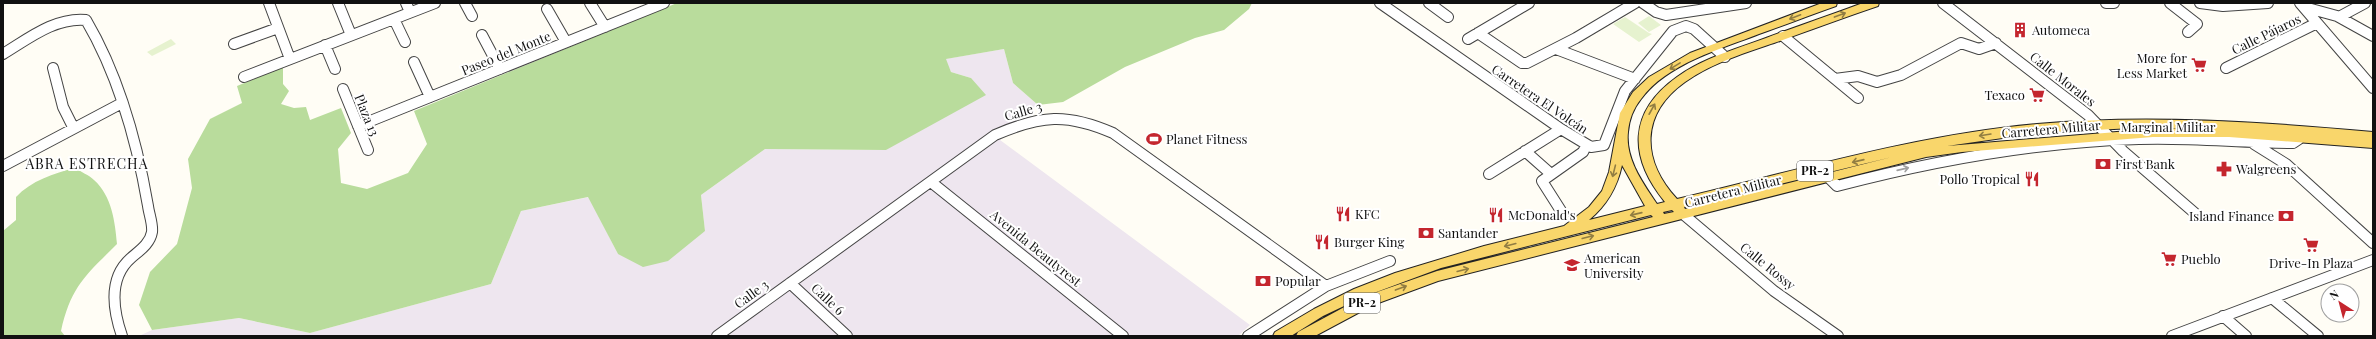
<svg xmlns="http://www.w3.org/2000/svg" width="2376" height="339" font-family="'Playfair Display',serif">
<rect width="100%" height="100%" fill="#fffdf5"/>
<path fill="#eee6ef" d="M 1004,49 L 1013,83 L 1038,105 L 1024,114 L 1010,133 L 1000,140 L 1250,325 L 1238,336 L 139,336 L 152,330 L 239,318 L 310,333 L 491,284 L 521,211 L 589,197 L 618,254 L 705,231 L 701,195 L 765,149 L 886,150 L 971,78 L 951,72 L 945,59 Z"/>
<path fill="#b9dc9c" d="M 677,3 L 1252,3 L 1249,9 L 1224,30 L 1195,38 L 1125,67 L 1063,102 L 1038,105 L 1013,83 L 1004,49 L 946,59 L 951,72 L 971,78 L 986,95 L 886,150 L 765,149 L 701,195 L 705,231 L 668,261 L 643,267 L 618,254 L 588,197 L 521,211 L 491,284 L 310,333 L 239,318 L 152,330 L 139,305 L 150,272 L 177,244 L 192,188 L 188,159 L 210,119 L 242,103 L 237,86 L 283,67 L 283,84 L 289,91 L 281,104 L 294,108 L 306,107 L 310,120 L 341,108 L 351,133 L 338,149 L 341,183 L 367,189 L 408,173 L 427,144 L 414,111 Z
M 75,168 C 81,172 89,175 94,180 C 112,196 115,222 117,244 C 86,275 71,286 61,331 L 65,336 L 3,336 L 3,231 L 16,220 L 16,197 C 31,181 54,173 75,168 Z"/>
<path fill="#e6f2cf" d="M 1649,16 L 1661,25 L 1649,32 L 1638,23 Z
M 1625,17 L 1649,33 L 1652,34 L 1639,42 L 1613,24 Z
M 171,39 L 176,44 L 152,56 L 147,52 Z"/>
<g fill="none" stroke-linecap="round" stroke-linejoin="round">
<defs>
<path id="minor" d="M 269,3 L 290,59
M 338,3 L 351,35
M 406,3 L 410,12
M 465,3 L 472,16
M 590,3 L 605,27
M 1380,3 L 1561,129 L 1591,147 L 1604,145 L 1625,91 L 1673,31 L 1686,26 L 1694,29 L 1725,57
M 1429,3 L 1448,17
M 1643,3 L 1656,12 L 1666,15 L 1746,3
M 1943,3 L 2088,115 L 2123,151 L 2197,215
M 2106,3 L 2114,3
M 2170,3 L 2197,24 L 2188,32
M 2200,3 L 2223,6 L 2268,3
M 2300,3 L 2373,88
M 2304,7 L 2337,16 L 2373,36
M 547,9 L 566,42
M 2339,17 L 2365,3
M 394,19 L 405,42
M 1478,33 L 1522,63 L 1527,63 L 1576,38 L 1635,3
M 482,35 L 500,69
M 1783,36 L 1858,98
M 1468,39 L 1529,3
M 234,44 L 278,28
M 325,45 L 335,69
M 1556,49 L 1635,79
M 3,54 C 28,39 55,17 86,20 C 119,76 137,142 148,206 C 149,214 153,224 152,232 C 150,244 139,251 131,258 C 108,278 113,310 122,336
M 414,62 L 430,97
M 53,68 L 63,107 L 73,127
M 2226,68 L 2317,23
M 244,77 L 435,3
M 1835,79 L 1858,76 L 1877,82 L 1901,75 L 1961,43 L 1979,49 L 1996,43
M 343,89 L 368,150
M 358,126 L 664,3
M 2254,144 L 2286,164 L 2373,243
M 1525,151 L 1551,174
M 3,166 L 122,103
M 1489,174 L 1561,129
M 1828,177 L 1837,186 C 1936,160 2036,142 2139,139 C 2190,137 2242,143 2293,143 L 2299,139
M 931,182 L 1123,336
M 1563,214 L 1542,181 L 1583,152 L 1586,146
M 1683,214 L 1774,291 L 1838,336
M 790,283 L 847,336
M 2272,298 L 2318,336
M 2223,316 L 2246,336
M 717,336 L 995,135 C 1041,115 1067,113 1113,133 L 1326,286
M 1248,336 L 1326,286 L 1390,261
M 2172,336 L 2373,260"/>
<path id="major" d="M 1822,3 L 1837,3 L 1836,6 C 1810,15 1785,25 1759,34 C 1721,49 1666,64 1641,99 C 1633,109 1629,120 1628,132 C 1625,159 1643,183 1657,204 L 1665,202 C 1628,157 1628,112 1677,77 C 1703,58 1736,49 1766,38 C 1798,26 1831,15 1863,3 L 1879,3 L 1878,6 C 1845,17 1813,29 1780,41 C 1748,52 1713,62 1685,82 C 1640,114 1641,160 1677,199 C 1796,171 1915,135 2037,124 C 2149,114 2261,122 2373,132 L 2373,148 L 2229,137 L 2153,137 L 1962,152 L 1926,157 L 1438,281 L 1373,305 L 1315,336 L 1296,336 L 1298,332 L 1363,297 L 1437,271 L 1653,217 L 1651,215 L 1441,268 L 1363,297 L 1323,316 L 1291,336 L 1273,336 L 1275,332 L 1314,309 L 1354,289 L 1395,273 L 1484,246 L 1564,226 L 1589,207 L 1602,191 L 1609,172 L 1620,113 L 1633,92 L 1649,77 L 1690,53 ZM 2133,128 L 2201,129 L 2153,129 L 1947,146 L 2037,133 ZM 1892,157 L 1685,209 L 1684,207 ZM 1622,165 L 1645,206 L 1589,220 C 1607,205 1617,188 1622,165 ZM 1672,210 L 1674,212 L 1664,214 L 1663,212 Z"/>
</defs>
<use href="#minor" stroke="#444" stroke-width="12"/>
<use href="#major" stroke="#222" stroke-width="2"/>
<use href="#minor" stroke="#fff" stroke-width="10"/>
<use href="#major" fill="#f9d66b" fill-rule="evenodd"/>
</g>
<defs><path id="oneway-shaft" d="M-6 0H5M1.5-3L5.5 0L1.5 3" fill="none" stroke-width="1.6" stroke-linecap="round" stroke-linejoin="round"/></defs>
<g stroke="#917d42">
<use href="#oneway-shaft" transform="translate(1840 15) rotate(-20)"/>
<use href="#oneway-shaft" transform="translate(1795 17) rotate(159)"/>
<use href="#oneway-shaft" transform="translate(1675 66) rotate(149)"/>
<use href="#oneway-shaft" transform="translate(1652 109) rotate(-61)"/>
<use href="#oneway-shaft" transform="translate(1985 135) rotate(171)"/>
<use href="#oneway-shaft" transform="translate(1858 161) rotate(167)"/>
<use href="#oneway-shaft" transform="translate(1614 171) rotate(104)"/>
<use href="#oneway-shaft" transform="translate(1636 214) rotate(167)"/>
<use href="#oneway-shaft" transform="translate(1588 237) rotate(-14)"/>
<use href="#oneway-shaft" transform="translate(1510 245) rotate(166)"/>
<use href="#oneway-shaft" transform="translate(1463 270) rotate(-14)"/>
<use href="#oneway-shaft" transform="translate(1401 288) rotate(-20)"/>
</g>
<use stroke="#a0a0a0" href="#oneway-shaft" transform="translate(1903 169) rotate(-13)"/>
<defs>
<symbol id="building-bare" viewBox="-9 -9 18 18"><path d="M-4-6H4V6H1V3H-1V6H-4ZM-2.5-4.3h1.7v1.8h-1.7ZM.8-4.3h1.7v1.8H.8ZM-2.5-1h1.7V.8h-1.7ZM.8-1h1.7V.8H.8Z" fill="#c4262e" stroke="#fff" stroke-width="2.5" paint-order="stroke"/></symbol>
<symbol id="supermarket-bare" viewBox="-9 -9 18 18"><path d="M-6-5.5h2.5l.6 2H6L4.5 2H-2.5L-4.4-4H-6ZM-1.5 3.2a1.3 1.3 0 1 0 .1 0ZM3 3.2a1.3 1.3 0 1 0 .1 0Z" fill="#c4262e" stroke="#fff" stroke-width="2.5" paint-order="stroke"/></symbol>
<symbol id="stadium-bare" viewBox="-9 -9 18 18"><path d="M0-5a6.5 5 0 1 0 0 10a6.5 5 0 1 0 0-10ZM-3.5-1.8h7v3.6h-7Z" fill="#c4262e" stroke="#fff" stroke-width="2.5" paint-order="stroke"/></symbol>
<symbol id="bank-bare" viewBox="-9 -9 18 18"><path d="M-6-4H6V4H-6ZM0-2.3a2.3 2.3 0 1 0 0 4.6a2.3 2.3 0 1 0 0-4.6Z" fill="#c4262e" stroke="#fff" stroke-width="2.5" paint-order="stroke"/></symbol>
<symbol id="pharmacy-bare" viewBox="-9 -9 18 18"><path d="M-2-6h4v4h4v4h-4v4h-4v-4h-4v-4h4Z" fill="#c4262e" stroke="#fff" stroke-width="2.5" paint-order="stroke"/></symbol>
<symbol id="restaurant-bare" viewBox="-9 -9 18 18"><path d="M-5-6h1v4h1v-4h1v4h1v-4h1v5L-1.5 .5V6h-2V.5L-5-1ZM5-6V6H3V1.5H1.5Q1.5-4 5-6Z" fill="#c4262e" stroke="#fff" stroke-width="2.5" paint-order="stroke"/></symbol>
<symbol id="university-bare" viewBox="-9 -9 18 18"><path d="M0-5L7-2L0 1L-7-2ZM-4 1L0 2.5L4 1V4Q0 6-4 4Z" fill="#c4262e" stroke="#fff" stroke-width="2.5" paint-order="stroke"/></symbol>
</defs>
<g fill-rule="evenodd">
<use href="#building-bare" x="2009" y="19" width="22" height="22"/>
<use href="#supermarket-bare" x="2188" y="54" width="22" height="22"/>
<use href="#supermarket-bare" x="2026" y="84" width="22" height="22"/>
<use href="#stadium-bare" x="1143" y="128" width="22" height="22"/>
<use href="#bank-bare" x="2092" y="153" width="22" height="22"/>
<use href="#pharmacy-bare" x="2213" y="158" width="22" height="22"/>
<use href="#restaurant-bare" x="2021" y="168" width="22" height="22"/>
<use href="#restaurant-bare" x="1332" y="203" width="22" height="22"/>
<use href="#restaurant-bare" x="1485" y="204" width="22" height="22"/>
<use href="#bank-bare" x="2275" y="205" width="22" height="22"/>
<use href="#bank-bare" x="1415" y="222" width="22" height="22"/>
<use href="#restaurant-bare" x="1311" y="231" width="22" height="22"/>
<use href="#supermarket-bare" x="2300" y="234" width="22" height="22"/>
<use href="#supermarket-bare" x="2158" y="248" width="22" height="22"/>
<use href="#university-bare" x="1561" y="254" width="22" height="22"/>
<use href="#bank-bare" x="1252" y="270" width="22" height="22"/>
</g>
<g text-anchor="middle" stroke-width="4" stroke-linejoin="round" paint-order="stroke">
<g fill="#fff" stroke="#585858" stroke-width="1">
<rect x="1797" y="161" width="36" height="20" rx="3"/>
<rect x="1344" y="293" width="36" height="20" rx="3"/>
</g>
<g font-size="12" font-weight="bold" fill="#111">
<text x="1815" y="175">PR-2</text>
<text x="1362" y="307">PR-2</text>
</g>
<g font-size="13" fill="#111" stroke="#fff" text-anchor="start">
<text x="2032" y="35">Automeca</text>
<text x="2187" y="63" text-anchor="end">More for<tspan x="2187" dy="15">Less Market</tspan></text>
<text x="2025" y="100" text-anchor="end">Texaco</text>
<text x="1166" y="144">Planet Fitness</text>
<text x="2115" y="169">First Bank</text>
<text x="2236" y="174">Walgreens</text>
<text x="2020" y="184" text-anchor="end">Pollo Tropical</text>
<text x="1355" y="219">KFC</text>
<text x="1508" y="220">McDonald's</text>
<text x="2274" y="221" text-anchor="end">Island Finance</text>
<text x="1438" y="238">Santander</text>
<text x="1334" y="247">Burger King</text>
<text x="1584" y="263">American<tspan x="1584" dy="15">University</tspan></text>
<text x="2181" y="264">Pueblo</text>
<text x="2311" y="268" text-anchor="middle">Drive-In Plaza</text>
<text x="1275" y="286">Popular</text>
</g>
<g font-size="13" fill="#111" stroke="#fff">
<text transform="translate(2266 34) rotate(-26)" y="5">Calle Pájaros</text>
<text transform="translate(506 53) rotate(-22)" y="5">Paseo del Monte</text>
<text transform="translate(2063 79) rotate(38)" y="5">Calle Morales</text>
<text transform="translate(1540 99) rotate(34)" y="5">Carretera El Volcán</text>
<text transform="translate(1023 111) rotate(-16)" y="5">Calle 3</text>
<text transform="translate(367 115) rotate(68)" y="5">Plaza 13</text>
<text x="2168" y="132">Marginal Militar</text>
<text transform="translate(2051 129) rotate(-5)" y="5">Carretera Militar</text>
<text transform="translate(1733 191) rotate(-14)" y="5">Carretera Militar</text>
<text transform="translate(1036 248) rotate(39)" y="5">Avenida Beautyrest</text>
<text transform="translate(1768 266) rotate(39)" y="5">Calle Rossy</text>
<text transform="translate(751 294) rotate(-36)" y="5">Calle 3</text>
<text transform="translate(828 299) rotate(43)" y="5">Calle 6</text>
</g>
<g font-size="14" letter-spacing="1" fill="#111" stroke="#fff">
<text x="87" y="169">ABRA ESTRECHA</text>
</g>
</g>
<rect width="2376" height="339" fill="none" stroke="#111111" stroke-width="8"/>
<g transform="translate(2340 303) rotate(324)"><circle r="19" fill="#ffffff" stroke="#a0a0a0"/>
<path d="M0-3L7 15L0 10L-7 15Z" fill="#c4262e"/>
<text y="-6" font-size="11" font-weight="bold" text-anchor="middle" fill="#111111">N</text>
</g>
</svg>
